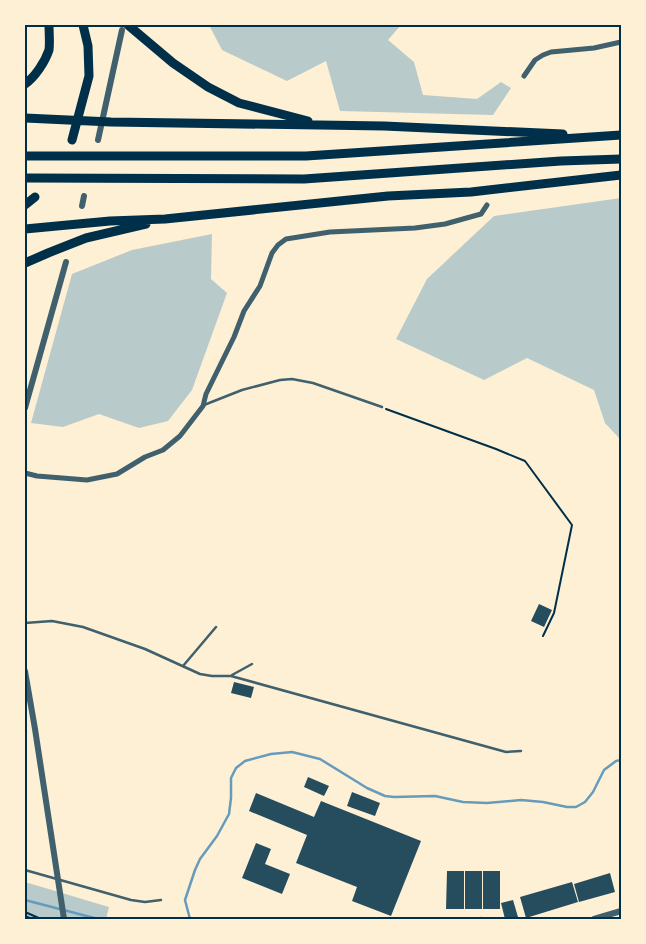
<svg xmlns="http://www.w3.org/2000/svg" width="646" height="944" font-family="Georgia,serif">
<rect width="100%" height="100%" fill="#fdf0d5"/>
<path fill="#b9caca" d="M 209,25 L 408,25 L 400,26 L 388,40 L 414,62 L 423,95 L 477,99 L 501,82 L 511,88 L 493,115 L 340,111 L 326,61 L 287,81 L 222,50 Z
M 621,198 L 621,440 L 605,423 L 594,390 L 527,358 L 484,380 L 396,339 L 427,279 L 494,216 Z
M 212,234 L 211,279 L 227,293 L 192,390 L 168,421 L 139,428 L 99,414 L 63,427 L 31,423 L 72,274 L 132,250 Z
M 25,882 L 109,907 L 106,919 L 25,919 Z"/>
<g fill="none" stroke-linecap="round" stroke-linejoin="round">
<path stroke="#669bbc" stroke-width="2.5" d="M 25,900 L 98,919
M 190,919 L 185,900 L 195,870 L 200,859 L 217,836 L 229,814 L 231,798 L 231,778 L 236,768 L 245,761 L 271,754 L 292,752 L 320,759 L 367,788 L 385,796 L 394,797 L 435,796 L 463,802 L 487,803 L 521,800 L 543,802 L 567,807 L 576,807 L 585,802 L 593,792 L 604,770 L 616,761 L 621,760"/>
</g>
<path fill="#264d5e" d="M 539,604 L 552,610 L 544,627 L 531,621 Z
M 234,682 L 254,687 L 251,698 L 231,693 Z
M 308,777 L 329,786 L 324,796 L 304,787 Z
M 352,792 L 380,803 L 375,816 L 347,806 Z
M 256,793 L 314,817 L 321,801 L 421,841 L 391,916 L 352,901 L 357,887 L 296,863 L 307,835 L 249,811 Z
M 256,843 L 271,849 L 265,864 L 290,874 L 282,894 L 242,878 Z
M 447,871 L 464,871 L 464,909 L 446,909 Z
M 465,871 L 482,871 L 482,909 L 465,909 Z
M 483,871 L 500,871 L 500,909 L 483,909 Z
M 610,873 L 615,892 L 579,902 L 574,884 Z
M 572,882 L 578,902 L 526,918 L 520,897 Z
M 513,900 L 518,917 L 511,919 L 505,919 L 501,903 Z"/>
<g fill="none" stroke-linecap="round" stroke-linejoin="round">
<path stroke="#003049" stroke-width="2" d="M 386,409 L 496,449 L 525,461 L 572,525 L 554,613 L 543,636
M 25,912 L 41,919
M 25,916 L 32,919"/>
<path stroke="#3f606c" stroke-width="2.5" d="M 204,405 L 242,390 L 280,380 L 292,379 L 313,383 L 382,407
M 25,623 L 52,621 L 83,627 L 145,649 L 200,674 L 212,676 L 231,676 L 506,752 L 521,751
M 183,666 L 216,627
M 232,675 L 252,664
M 25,870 L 131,900 L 145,902 L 161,900
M 481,918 L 481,919"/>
<path stroke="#3f606c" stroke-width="5" d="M 524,76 L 535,60 L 543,55 L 551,52 L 594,48 L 621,42
M 25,473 L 37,476 L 87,480 L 117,474 L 145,457 L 163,450 L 180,436 L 203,406 L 206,394 L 234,337 L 244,311 L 260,286 L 272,253 L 278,245 L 286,239 L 330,232 L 415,228 L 445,224 L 481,214 L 487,205"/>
<path stroke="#3f606c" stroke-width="6" d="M 98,140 L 122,30
M 82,206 L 84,196
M 25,408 L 66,262
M 25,671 L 35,729 L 64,919
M 594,919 L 621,911"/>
<path stroke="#003049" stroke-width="9" d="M 128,25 L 173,63 L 208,87 L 239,103 L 308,121
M 25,84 C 35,77 45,62 49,50 C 50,43 49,33 49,25
M 25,118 L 111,122 L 384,126 L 563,134
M 72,140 L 89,76 L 88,46 L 83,25
M 25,156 L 306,156 L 621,135
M 25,178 L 304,179 L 561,161 L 621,159
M 25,205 L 35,197
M 25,229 L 110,221 L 165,219 L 388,196 L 471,192 L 621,175
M 25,263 L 48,253 L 86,238 L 146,224"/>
</g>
<rect width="646" height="944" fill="none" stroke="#fdf0d5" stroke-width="52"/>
<rect x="26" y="26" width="594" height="892" fill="none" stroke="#003049" stroke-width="2"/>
</svg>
